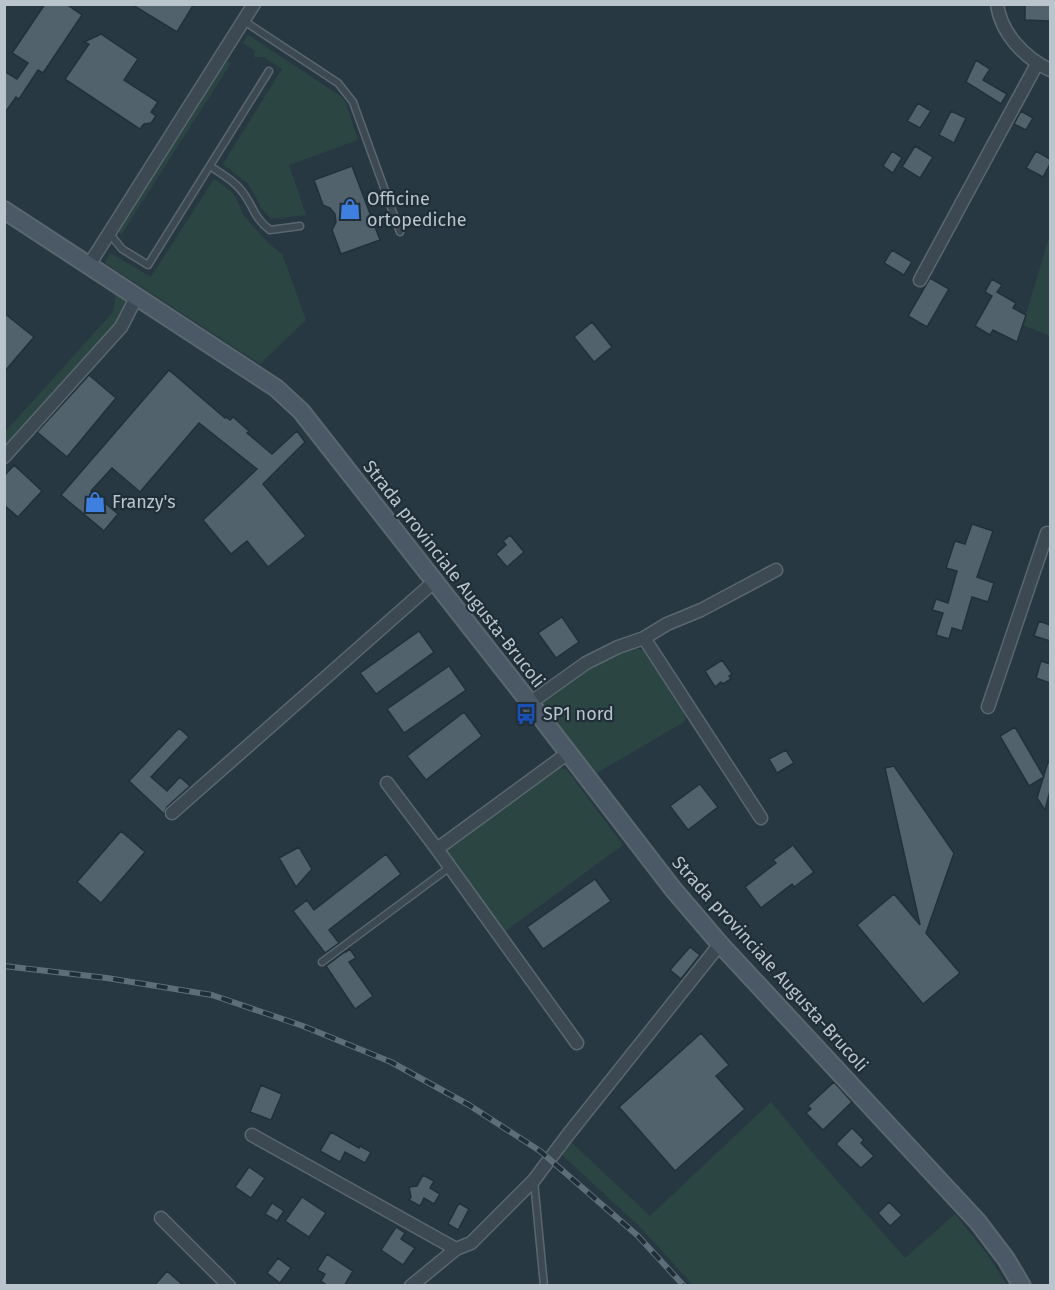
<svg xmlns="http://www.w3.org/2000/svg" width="1055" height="1290" font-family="'Fira Sans',sans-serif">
<rect width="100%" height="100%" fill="#283842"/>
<path fill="#2b4543" d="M 248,35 L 339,95 L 345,101 L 358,140 L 289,165 L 306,215 L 271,219 L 261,208 L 256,197 L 248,184 L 223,164 L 282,69 L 264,57 L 254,57 L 255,51 L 243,43 Z
M 227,61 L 231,63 L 121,235 L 119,232 Z
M 214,179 L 232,192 L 236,198 L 244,216 L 268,243 L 282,254 L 306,320 L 260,364 L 105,263 L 110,253 L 151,277 Z
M 1050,234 L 1050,336 L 1023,325 Z
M 116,294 L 126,302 L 119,321 L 5,448 L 5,432 L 113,312 Z
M 636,648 L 644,651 L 686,716 L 684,722 L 595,774 L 541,703 L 541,700 C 568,680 603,653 636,648 Z
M 558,767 L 567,770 L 623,845 L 503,933 L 447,857 L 447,847 Z
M 771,1102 L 817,1158 L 905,1258 L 955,1214 L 987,1254 L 1007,1285 L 693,1285 L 640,1227 L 562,1155 L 571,1142 L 650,1216 Z"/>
<path fill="#51626d" stroke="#223039" stroke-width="1.5" d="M 45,4 L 66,4 L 82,15 L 43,73 L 38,70 L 19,99 L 16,97 L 4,114 L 4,71 L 17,79 L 28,63 L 12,53 Z
M 131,4 L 194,4 L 177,32 Z
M 1025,4 L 1050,4 L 1050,21 L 1025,20 Z
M 101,34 L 138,59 L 124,80 L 158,102 L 151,112 L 156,116 L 151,123 L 144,124 L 140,129 L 65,79 L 89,44 L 84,42 Z
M 976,60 L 990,69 L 983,80 L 1007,94 L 1001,104 L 966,82 Z
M 918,103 L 931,111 L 920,128 L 907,121 Z
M 951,111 L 966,118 L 954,143 L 939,135 Z
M 1021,111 L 1033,118 L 1026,130 L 1014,124 Z
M 915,146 L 933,157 L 920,178 L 902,167 Z
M 892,151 L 902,158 L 893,173 L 883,166 Z
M 1036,151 L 1050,159 L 1050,164 L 1043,177 L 1026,168 Z
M 352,166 L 380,240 L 341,254 L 332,230 L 336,222 L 335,214 L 330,208 L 323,205 L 314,180 Z
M 892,250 L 912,262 L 904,275 L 884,263 Z
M 930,278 L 949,289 L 927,327 L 908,316 Z
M 992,279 L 1002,285 L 997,292 L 1016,303 L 1013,308 L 1026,315 L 1017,342 L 993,330 L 990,335 L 975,326 L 992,296 L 985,292 Z
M 4,313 L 34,337 L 4,372 Z
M 592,322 L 612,347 L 594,362 L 574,337 Z
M 169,370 L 225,418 L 226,417 L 230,420 L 233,417 L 249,431 L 247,433 L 272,454 L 297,431 L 305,442 L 263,484 L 306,536 L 268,567 L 247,541 L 231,554 L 203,520 L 257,469 L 199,423 L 140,492 L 112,468 L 91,491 L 118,514 L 104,531 L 61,495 Z
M 89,375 L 116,398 L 67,457 L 37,432 Z
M 14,465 L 42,491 L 18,517 L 4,505 L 4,476 Z
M 972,524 L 993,531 L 977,577 L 994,583 L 988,602 L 972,597 L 962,631 L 952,628 L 949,639 L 936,635 L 943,613 L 932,610 L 936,599 L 948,603 L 957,571 L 946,568 L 955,541 L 965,544 Z
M 510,535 L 524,552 L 507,567 L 496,554 L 506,545 L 503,541 Z
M 562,617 L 579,642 L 556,658 L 538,633 Z
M 1039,621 L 1050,625 L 1050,641 L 1034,636 Z
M 419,631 L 434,652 L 376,694 L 360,673 Z
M 722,660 L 732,674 L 729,676 L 731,679 L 723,684 L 721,682 L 715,687 L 705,671 Z
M 1041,661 L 1050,664 L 1050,683 L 1036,678 Z
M 449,666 L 466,690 L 404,733 L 387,709 Z
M 464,712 L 482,736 L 426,780 L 407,756 Z
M 1015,727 L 1044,777 L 1029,786 L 1000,736 Z
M 179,728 L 189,737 L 151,777 L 167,791 L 180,777 L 190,786 L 167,807 L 164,814 L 129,781 Z
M 786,750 L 794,763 L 777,773 L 769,759 Z
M 1048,762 L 1050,763 L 1050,791 L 1045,810 L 1037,798 Z
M 894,766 L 954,853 L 926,933 L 960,973 L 923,1004 L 857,925 L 894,894 L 920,925 L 885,768 Z
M 700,784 L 718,807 L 688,830 L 670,806 Z
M 121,831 L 145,852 L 101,903 L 77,882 Z
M 793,845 L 814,872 L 794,887 L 792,884 L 761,908 L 745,887 L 776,863 L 773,860 Z
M 299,847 L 312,869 L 296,887 L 279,858 Z
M 386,854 L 401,874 L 329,930 L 339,943 L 325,953 L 293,911 L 307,900 L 314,910 Z
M 595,879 L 611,901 L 543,949 L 527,927 Z
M 690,947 L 700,955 L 681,979 L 670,970 Z
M 350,949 L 356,958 L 349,962 L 373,996 L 355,1009 L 326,966 L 346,951 L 346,952 Z
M 701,1033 L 729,1065 L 716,1076 L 745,1109 L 675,1171 L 619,1107 Z
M 834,1082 L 852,1102 L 823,1130 L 806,1113 L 811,1109 L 808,1106 Z
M 261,1085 L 282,1094 L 271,1120 L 250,1112 Z
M 852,1128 L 864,1140 L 861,1143 L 874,1156 L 861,1168 L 836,1144 Z
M 331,1132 L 359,1148 L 360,1146 L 371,1152 L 365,1163 L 345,1152 L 340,1162 L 320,1151 Z
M 249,1167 L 265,1178 L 251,1198 L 235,1187 Z
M 423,1175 L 434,1181 L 430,1188 L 440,1194 L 434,1204 L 424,1198 L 420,1206 L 409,1200 L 411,1197 L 409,1187 L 417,1186 Z
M 302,1197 L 326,1213 L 309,1237 L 285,1221 Z
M 889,1202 L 902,1215 L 890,1226 L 878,1213 Z
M 272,1203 L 284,1211 L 277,1221 L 265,1214 Z
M 459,1203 L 469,1209 L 458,1230 L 448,1224 Z
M 396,1227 L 405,1233 L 401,1239 L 415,1248 L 403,1265 L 381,1250 Z
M 327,1254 L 353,1271 L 344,1286 L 328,1286 L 321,1281 L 325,1274 L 317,1270 Z
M 278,1258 L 291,1268 L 280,1283 L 267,1273 Z
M 167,1271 L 184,1286 L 154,1286 Z"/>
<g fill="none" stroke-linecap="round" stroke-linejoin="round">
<defs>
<path id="service" d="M 244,21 L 338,83 L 353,102 L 400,232
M 210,166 C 222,174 236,182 244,194 C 254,208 255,219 270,230 L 300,226
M 109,233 L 122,249 L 148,265 L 269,71
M 322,962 L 450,867
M 534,1181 L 544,1286"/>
<path id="minor" d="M 997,4 C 1001,34 1025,58 1050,70
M 89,265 L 254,4
M 920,280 L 1037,64
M 4,457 L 121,327 L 137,296
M 644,638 L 761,818
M 530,703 L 586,663 L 618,647 L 644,638 L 667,624 L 701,610 L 776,570
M 988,707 L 1047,533
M 387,783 L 437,849 L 577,1043
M 172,813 L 435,581
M 437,849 L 568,753
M 252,1135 L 456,1249
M 161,1218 L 229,1286
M 411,1286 L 456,1249 L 471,1243 L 534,1180 L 567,1136 L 720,944"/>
<path id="secondary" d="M 4,210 L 276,388 L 301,411 L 530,703 L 673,889 L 720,944 L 978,1222 L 1006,1259 L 1022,1286"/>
</defs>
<use href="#service" stroke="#5a676f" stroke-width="9"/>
<use href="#minor" stroke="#5a676f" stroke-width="15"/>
<use href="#secondary" stroke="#5a676f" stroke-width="20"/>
<use href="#service" stroke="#3c4952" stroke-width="6"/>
<use href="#minor" stroke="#3c4952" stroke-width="12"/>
<use href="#secondary" stroke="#4a5965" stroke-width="16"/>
<defs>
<path id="rail" d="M 4,966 L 107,978 L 212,995 L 303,1026 L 391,1062 L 469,1105 L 540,1151 L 638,1236 L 684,1286"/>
</defs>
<use href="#rail" stroke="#5e6e79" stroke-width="6"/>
<use href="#rail" stroke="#202e38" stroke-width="4" stroke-dasharray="11" stroke-linecap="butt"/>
</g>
<defs>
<symbol id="shop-bare" viewBox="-9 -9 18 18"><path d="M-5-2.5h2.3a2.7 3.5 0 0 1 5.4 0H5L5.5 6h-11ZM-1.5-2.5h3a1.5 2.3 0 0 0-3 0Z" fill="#3f7fe0" stroke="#202e38" stroke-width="2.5" paint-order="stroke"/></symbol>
<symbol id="bus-bare" viewBox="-9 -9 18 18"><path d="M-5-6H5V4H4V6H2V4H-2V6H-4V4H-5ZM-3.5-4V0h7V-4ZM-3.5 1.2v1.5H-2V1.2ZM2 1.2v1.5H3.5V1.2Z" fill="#1a4fb4" stroke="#202e38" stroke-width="2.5" paint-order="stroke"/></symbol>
</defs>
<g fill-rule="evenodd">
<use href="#shop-bare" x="335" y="194" width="30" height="30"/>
<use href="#shop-bare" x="80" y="487" width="30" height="30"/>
<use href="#bus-bare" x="511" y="699" width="30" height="30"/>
</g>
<g text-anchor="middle" stroke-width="4.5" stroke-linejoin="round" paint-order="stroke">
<g font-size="18" fill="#b9c4cc" stroke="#202e38" text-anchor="start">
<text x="367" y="205">Officine<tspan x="367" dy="21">ortopediche</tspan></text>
<text x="112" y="508">Franzy's</text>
<text x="543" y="720">SP1 nord</text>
</g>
<g font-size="18" fill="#b9c4cc" stroke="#202e38">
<text transform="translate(454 574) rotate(52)" y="6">Strada provinciale Augusta-Brucoli</text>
<text transform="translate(770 964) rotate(48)" y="6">Strada provinciale Augusta-Brucoli</text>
</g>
</g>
<rect width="1055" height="1290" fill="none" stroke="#b9c4cc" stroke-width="12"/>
</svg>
